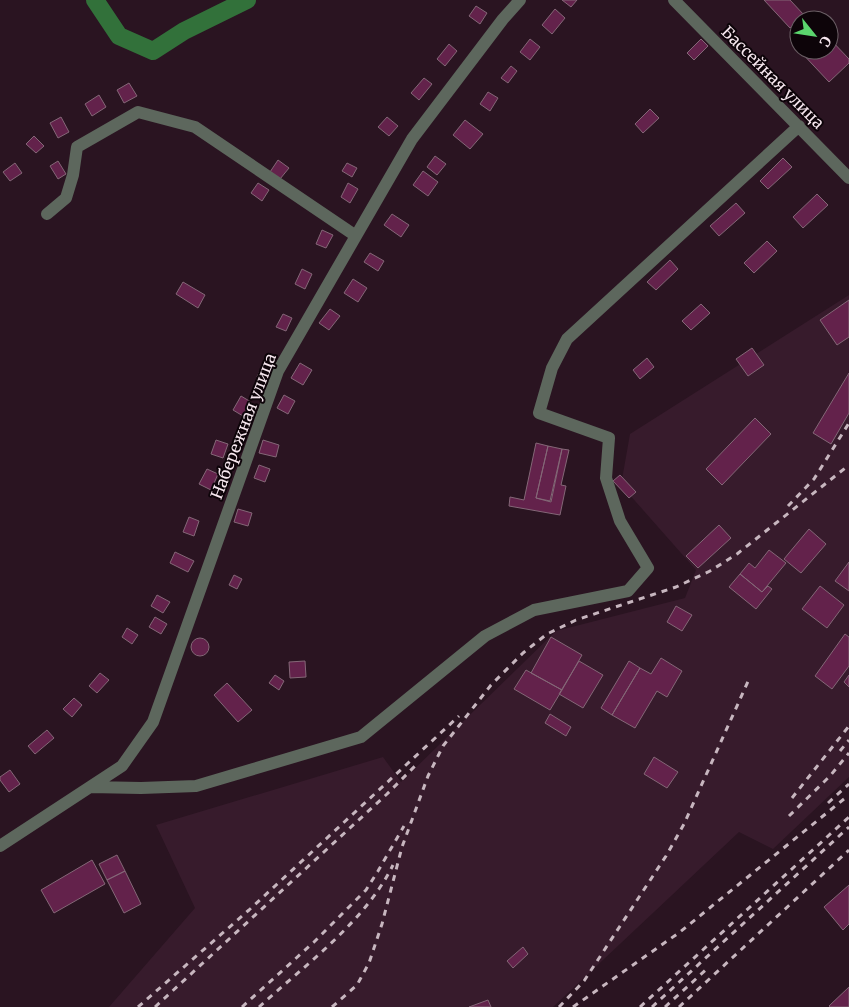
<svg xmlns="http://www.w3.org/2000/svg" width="849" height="1007" font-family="Merriweather,serif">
<rect width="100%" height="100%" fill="#2a1421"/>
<path fill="#371b2c" d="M 849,295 L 849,777 L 773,849 L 739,832 L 553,1007 L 109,1007 L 195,908 L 156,825 L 383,757 L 401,782 L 556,631 L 685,598 L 696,570 L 621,485 L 630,434 Z"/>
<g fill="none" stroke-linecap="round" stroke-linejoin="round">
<path stroke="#32713a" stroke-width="18" d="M 95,0 L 119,36 L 153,51 L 184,31 L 247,0"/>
</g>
<path fill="#63224b" stroke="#846777" d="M 562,0 L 577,0 L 571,7 Z
M 764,0 L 790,0 L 804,15 L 790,28 Z
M 476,6 L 487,13 L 480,24 L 469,16 Z
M 555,9 L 565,18 L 552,34 L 542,25 Z
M 829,38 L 849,59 L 849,63 L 829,82 L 799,50 L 829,50 Z
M 530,39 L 540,47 L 530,60 L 520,52 Z
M 701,39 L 708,46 L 694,60 L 687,53 Z
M 449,44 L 457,51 L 445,66 L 437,59 Z
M 511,66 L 517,71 L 508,83 L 501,78 Z
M 424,78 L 432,84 L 419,100 L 411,93 Z
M 129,83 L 137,96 L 124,103 L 117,90 Z
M 488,92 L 498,98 L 490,111 L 480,104 Z
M 99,95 L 106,107 L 92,116 L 85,104 Z
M 650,109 L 659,118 L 643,133 L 635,124 Z
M 61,117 L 69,132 L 58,138 L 50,123 Z
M 387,117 L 398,126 L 389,136 L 378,127 Z
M 465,120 L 483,134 L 470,149 L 453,135 Z
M 34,136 L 44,146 L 36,153 L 26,144 Z
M 435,156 L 446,164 L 437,175 L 427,167 Z
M 783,158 L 792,167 L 768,189 L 760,181 Z
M 278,160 L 289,168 L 280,179 L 270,172 Z
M 58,161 L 66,174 L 58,179 L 50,166 Z
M 15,163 L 22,173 L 10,181 L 3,172 Z
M 347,163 L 357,168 L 352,177 L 342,171 Z
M 423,171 L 438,182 L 428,196 L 413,185 Z
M 258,183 L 269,190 L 262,201 L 251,193 Z
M 348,183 L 358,189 L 350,203 L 341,197 Z
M 817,194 L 828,205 L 803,228 L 793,217 Z
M 736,203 L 745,213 L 719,236 L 710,226 Z
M 392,214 L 409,225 L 401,237 L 384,225 Z
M 322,230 L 333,235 L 326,248 L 316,244 Z
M 767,241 L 777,251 L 754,273 L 744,263 Z
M 370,253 L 384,261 L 378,271 L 364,262 Z
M 670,260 L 678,269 L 656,290 L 647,282 Z
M 302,269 L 312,274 L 305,289 L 295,284 Z
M 353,279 L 367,288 L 358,302 L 344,293 Z
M 183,282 L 205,295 L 198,308 L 176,294 Z
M 849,300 L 849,337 L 837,345 L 820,320 Z
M 701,304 L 710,313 L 691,330 L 682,321 Z
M 330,309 L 340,316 L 329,330 L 319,323 Z
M 283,314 L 292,318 L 286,331 L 276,327 Z
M 752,348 L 764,365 L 748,376 L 736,359 Z
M 647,358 L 654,367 L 640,379 L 633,370 Z
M 265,359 L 273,363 L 265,381 L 257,377 Z
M 300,363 L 312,370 L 303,385 L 291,378 Z
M 849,373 L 849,413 L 831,444 L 813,433 Z
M 284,395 L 295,401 L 288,414 L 277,408 Z
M 241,396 L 251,402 L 243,416 L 233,410 Z
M 755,418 L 771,434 L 722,485 L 706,469 Z
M 216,440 L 228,444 L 223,458 L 211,454 Z
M 263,440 L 279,445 L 276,457 L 259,453 Z
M 536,443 L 548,446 L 536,498 L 551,502 L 562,449 L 569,450 L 561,485 L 566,486 L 560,515 L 509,506 L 510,497 L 524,500 Z
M 548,446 L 562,449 L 550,501 L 536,498 Z
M 259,465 L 270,469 L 265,482 L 254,478 Z
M 207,469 L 218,474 L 211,490 L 199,484 Z
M 620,475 L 636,492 L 629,498 L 613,481 Z
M 238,509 L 252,513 L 248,526 L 234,522 Z
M 189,517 L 199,521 L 194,536 L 183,532 Z
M 719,525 L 731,538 L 698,568 L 686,556 Z
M 809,529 L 826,544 L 801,573 L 784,559 Z
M 769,550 L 786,563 L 762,592 L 740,574 L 749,563 L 755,568 Z
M 175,552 L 194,561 L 188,572 L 170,563 Z
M 849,562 L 849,591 L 835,581 Z
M 740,574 L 762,592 L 768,586 L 772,589 L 756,609 L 729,587 Z
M 234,575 L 242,579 L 237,589 L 229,585 Z
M 820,586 L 844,605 L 827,628 L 802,609 Z
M 157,595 L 170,602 L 163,613 L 151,606 Z
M 676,606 L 692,615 L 682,631 L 667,622 Z
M 155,617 L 167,624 L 161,634 L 149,627 Z
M 127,628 L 138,635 L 132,644 L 122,637 Z
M 845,634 L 849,637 L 849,666 L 832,689 L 815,676 Z
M 551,637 L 582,655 L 562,690 L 531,673 Z
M191 647a9 9 0 1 1 18 0a9 9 0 1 1-18 0Z
M 661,658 L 682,671 L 667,697 L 657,691 L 635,728 L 612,715 L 640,668 L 651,674 Z
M 305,661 L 306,677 L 290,678 L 289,662 Z
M 579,661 L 603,675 L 583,708 L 559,694 Z
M 629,661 L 640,668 L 612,715 L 601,708 Z
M 526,670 L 562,690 L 550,710 L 514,689 Z
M 100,673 L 109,680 L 97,693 L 89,686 Z
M 275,675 L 284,681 L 279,690 L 269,683 Z
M 849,675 L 849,687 L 844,682 Z
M 227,683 L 252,710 L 238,722 L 214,695 Z
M 74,698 L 82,705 L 72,717 L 63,709 Z
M 550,714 L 571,727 L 566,736 L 545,723 Z
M 47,730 L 54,738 L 35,754 L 28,746 Z
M 654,757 L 678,772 L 667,788 L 644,774 Z
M 10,770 L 20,784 L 9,792 L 0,780 L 0,777 Z
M 117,855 L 125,871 L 107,880 L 99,864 Z
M 92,860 L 105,884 L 54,913 L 41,890 Z
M 125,871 L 141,904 L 124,913 L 107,880 Z
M 849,885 L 849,924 L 843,930 L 824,907 Z
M 523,947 L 528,954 L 513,968 L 507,961 Z
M 849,987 L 849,1007 L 830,1007 L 829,1006 Z
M 488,1000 L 491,1007 L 469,1007 Z"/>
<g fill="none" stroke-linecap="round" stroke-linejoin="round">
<path stroke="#5d675d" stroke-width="12" d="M 674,0 L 849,178
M 47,214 L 66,198 L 73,175 L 77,147 L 138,112 L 195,127 L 356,236
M 90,787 L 141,788 L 196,786 L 361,737 L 485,636 L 534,610 L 628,591 L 648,568 L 620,521 L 606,478 L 609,438 L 539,413 L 552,368 L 567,339 L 799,126
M 0,846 L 122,766 L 153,722 L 278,371 L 412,139 L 503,19 L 520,0"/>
<path stroke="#c7b6bf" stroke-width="3" stroke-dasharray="6 6" stroke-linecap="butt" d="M 788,506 L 814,479 L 849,423
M 840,751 L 849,740
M 792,798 L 849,726
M 828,803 L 849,784
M 789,816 L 830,776 L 849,753
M 138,1007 L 249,910 L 459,716
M 155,1007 L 387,794 L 417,764
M 242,1007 L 314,942 L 366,890 L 378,871 L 404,826
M 259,1007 C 305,965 365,922 393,865
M 332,1007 L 357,985 L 369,963 L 382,924 L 402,847 L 428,776 L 443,746 L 491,685 L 523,653 L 547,634 L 576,620 L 676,587 L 710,571 L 737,554 L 849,465
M 559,1007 L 584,981 L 666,856 L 684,824 L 750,677
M 573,1007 L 680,932 L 844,799
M 640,1007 L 849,817
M 652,1007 L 849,827
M 665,1007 L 709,967
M 679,1007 L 849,850"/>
</g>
<g text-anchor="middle" stroke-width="4" stroke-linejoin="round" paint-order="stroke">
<g font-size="16" fill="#f7e7ef" stroke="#0d0409">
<text transform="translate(773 77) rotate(45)" y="6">Бассейная улица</text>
<text transform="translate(243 426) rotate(-69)" y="6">Набережная улица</text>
</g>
</g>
<g transform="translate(814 35) rotate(120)"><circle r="24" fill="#0d0409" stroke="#6b5f65"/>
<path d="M0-4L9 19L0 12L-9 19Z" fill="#5bd56e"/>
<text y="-8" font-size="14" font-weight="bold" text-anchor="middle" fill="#f7e7ef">С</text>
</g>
</svg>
